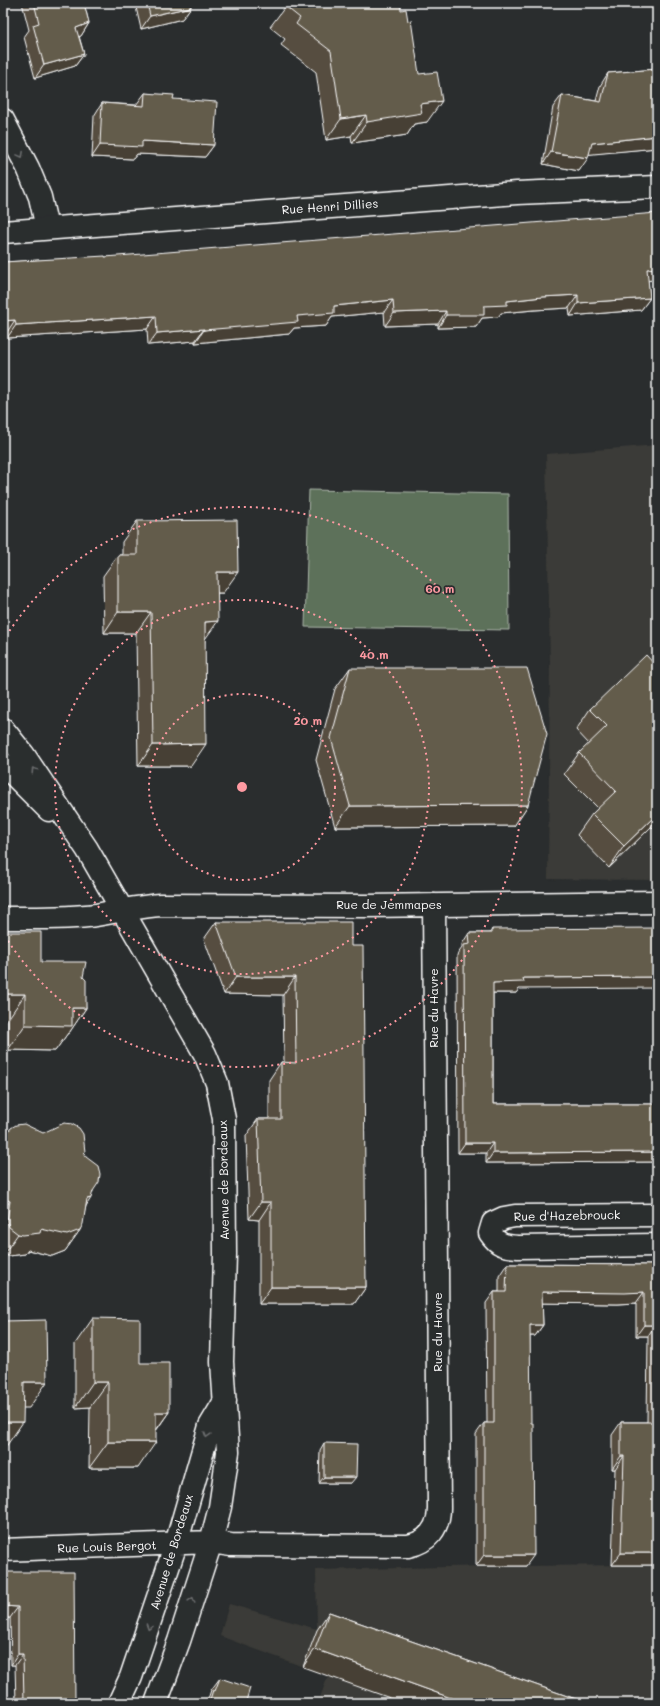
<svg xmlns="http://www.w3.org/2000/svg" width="660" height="1706" font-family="Mali,sans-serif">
<rect width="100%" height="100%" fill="#2a2d2e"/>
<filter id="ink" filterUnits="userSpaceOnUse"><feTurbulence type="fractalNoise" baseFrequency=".025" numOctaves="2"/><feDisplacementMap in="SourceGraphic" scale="8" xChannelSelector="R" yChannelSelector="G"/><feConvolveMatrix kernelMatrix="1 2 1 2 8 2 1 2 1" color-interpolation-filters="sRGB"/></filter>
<g filter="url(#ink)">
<path fill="#3b3b37" d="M 657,445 L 657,880 L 548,879 L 550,663 L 546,454 Z
M 657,1565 L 657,1703 L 318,1703 L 328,1676 L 220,1636 L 229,1604 L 317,1629 L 316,1570 L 489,1566 Z"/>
<path fill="#5d715a" stroke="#aeb8ac" d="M 309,490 L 508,494 L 509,630 L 305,627 Z"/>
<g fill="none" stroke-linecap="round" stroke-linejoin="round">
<defs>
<path id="street" d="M 3,120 L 28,168 L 40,197 L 47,228
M 3,729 L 23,754 L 87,849 L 205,1054 L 217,1083 L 224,1119 L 225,1254 L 222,1362 L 228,1452 L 220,1507 L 211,1542 L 179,1641 L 156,1703
M 3,764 L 49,810
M 3,918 C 34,918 65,919 96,915 C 117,911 138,907 160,905 L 367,906 L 657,902
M 657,1215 L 515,1216 L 504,1218 L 493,1223 L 490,1233 C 498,1245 504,1246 518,1247 L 657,1245
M 3,1550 L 211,1542 L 231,1545 L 408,1546 C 428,1542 439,1528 439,1508 L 434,905
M 119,1703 L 131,1677 L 176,1544 L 210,1426 L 225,1401"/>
<path id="secondary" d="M 3,232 L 517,193 L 657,187"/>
</defs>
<use href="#street" stroke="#fff" stroke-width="25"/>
<use href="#secondary" stroke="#fff" stroke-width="25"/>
<use href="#street" stroke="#2a2d2e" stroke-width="22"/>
<use href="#secondary" stroke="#2a2d2e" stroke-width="22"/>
</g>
<path fill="#564e41" stroke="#fff" d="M 22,3 L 84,3 L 89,23 L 81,36 L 79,36 L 84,54 L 75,66 L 35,78 L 24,37 L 29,30 Z
M 135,3 L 190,3 L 191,7 L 182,19 L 141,29 Z
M 288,3 L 401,10 L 408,21 L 427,122 L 414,124 L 407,135 L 352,143 L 351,136 L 326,140 L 316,72 L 281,45 L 285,39 L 270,27 Z
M 657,69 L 657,148 L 589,154 L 579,171 L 543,164 L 553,107 L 562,95 L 596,101 L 600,86 L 608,73 Z
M 145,93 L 173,99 L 214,145 L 205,157 L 137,154 L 133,159 L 92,157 L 94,116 L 102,103 L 136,105 Z
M 105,257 L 648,281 L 650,298 L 641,310 L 570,316 L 569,308 L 534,310 L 501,313 L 498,317 L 482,318 L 476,327 L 438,328 L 438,324 L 385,326 L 384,312 L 332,317 L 326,326 L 294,328 L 289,334 L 195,343 L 195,341 L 148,345 L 147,329 L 7,338 L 3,262 Z
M 137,521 L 223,593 L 217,593 L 205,639 L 191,766 L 138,766 L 136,633 L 104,633 L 103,576 L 118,555 L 122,555 L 122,542 Z
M 657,667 L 657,829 L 651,827 L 609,868 L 577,835 L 592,814 L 598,808 L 564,774 L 579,753 L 589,744 L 576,730 L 590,709 Z
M 350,668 L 528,805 L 514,826 L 335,827 L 316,760 L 335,689 Z
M 216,922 L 351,946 L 366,1287 L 354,1304 L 259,1304 L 259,1220 L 249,1219 L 246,1136 L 258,1119 L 269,1119 L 269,1080 L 281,1062 L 284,1062 L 283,995 L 224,994 L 204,939 Z
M 492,929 L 519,989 L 516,993 L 493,993 L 493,1104 L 657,1104 L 657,1162 L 486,1163 L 486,1153 L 458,1153 L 457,955 L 462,948 L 462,944 L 469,933 L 490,933 Z
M 3,932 L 41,962 L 83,977 L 86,1008 L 69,1033 L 68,1033 L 55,1051 L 8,1050 L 8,1019 L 3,1019 Z
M 7,1133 L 84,1153 L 93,1191 L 86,1206 L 80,1230 L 65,1251 L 52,1256 L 28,1250 L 25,1254 L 9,1256 L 3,1255 L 3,1139 Z
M 507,1264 L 657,1265 L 657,1565 L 612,1565 L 615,1469 L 612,1469 L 612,1435 L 621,1422 L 647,1422 L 648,1336 L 636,1336 L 636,1303 L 617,1304 L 542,1303 L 543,1325 L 535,1336 L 530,1336 L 526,1566 L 476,1566 L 476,1434 L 484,1423 L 487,1423 L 486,1303 L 494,1292 L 499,1292 L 499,1276 Z
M 93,1318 L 140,1363 L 169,1412 L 156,1431 L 138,1468 L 89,1468 L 90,1407 L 75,1408 L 75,1344 Z
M 324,1443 L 351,1483 L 319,1483 L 320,1450 Z
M 3,1572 L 75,1703 L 16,1703 L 15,1665 L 11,1665 L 10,1618 L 3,1618 Z
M 329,1612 L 587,1703 L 303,1667 L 317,1630 Z
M 220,1678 L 246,1701 L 248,1703 L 204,1703 L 209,1696 L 211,1690 Z"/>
<path fill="#464035" stroke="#fff" d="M 191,7 L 182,19 L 141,29 L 150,16 Z
M 89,23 L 81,36 L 67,40 L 76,28 Z
M 84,54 L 75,66 L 35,78 L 44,65 Z
M 442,101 L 427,122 L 414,124 L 407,135 L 352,143 L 367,122 L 420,104 Z
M 366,115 L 351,136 L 326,140 L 341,119 Z
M 657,136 L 657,148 L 583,155 L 592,143 Z
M 142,141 L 214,145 L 205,157 L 137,154 L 133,159 L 92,157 L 100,145 Z
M 551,152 L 588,158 L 579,171 L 543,164 Z
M 657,268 L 657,280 L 639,281 L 647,269 Z
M 578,295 L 569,308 L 534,310 L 501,313 L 498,317 L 482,318 L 476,327 L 438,328 L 446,315 L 484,306 L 507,301 L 542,297 Z
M 650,298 L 641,310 L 570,316 L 578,303 Z
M 393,300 L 384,312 L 332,317 L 326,326 L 294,328 L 289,334 L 195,343 L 204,330 L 297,316 L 334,306 Z
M 446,311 L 438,324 L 385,326 L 394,313 Z
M 156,316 L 147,329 L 7,338 L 16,325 Z
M 15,320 L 7,332 L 3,332 L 3,321 Z
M 204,329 L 195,341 L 148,345 L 157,333 Z
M 217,572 L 238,572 L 223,593 L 202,593 Z
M 118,612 L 151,612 L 136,633 L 104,633 Z
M 218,621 L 203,642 L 205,622 Z
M 206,744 L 191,766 L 138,766 L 153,745 Z
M 528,805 L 514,826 L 335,827 L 350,806 Z
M 657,814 L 657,818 L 651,827 L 609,868 L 624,846 Z
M 236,977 L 295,977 L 283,995 L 224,994 Z
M 657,977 L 657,988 L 519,989 L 516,993 L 485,993 L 493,983 L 523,978 Z
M 3,994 L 25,994 L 8,1019 L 3,1019 Z
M 72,1008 L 86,1008 L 69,1033 L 68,1033 L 55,1051 L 8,1050 L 25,1025 Z
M 465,1143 L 493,1143 L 486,1153 L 458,1153 Z
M 657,1152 L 657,1162 L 486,1163 L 493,1153 Z
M 3,1198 L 10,1201 L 3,1210 Z
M 91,1198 L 77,1220 L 87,1199 Z
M 261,1202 L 271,1202 L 259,1220 L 249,1219 Z
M 41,1229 L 80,1230 L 65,1251 L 52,1256 L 28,1250 L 25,1254 L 9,1256 L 3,1255 L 18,1234 Z
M 271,1287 L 366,1287 L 354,1304 L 259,1304 Z
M 542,1292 L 644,1292 L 636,1303 L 617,1304 L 534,1303 Z
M 530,1325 L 543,1325 L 535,1336 L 522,1336 Z
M 644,1325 L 655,1325 L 648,1336 L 636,1336 Z
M 24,1382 L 47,1382 L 29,1408 L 6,1408 Z
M 93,1382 L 108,1382 L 90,1407 L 75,1408 Z
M 156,1412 L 169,1412 L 151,1437 Z
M 3,1422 L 23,1422 L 5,1448 L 3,1448 Z
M 108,1442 L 156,1442 L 138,1468 L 89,1468 Z
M 621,1456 L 624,1456 L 615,1469 L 612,1469 Z
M 324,1477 L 356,1477 L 351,1483 L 319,1483 Z
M 621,1553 L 657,1553 L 657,1565 L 612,1565 Z
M 484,1555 L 534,1555 L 526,1566 L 476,1566 Z
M 3,1606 L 18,1607 L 10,1618 L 3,1618 Z
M 315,1649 L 465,1703 L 404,1703 L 303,1667 Z
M 18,1654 L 23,1654 L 15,1665 L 11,1665 Z"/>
<path fill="#645b4c" stroke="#fff" d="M 34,3 L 84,3 L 89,23 L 76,28 L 84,54 L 44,65 L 33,25 L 39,23 Z
M 147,3 L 190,3 L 191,7 L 150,16 Z
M 288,3 L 400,3 L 401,10 L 406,9 L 408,21 L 411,20 L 419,74 L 437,72 L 442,101 L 420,104 L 422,113 L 367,122 L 366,115 L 341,119 L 331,51 L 296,24 L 300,18 L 285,6 Z
M 657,69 L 657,136 L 592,143 L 588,158 L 551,152 L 562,95 L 601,102 L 608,73 Z
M 145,93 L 174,95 L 173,99 L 217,102 L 214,145 L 142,141 L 142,147 L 100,145 L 102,103 L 144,106 Z
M 657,213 L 657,268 L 647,269 L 650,298 L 578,303 L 578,295 L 542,297 L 507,301 L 507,305 L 484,306 L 484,315 L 446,315 L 446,311 L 394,313 L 393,300 L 334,306 L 334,313 L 297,316 L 298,322 L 204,330 L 204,329 L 157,333 L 156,316 L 16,325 L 15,320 L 3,321 L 3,262 L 105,256 L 105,257 Z
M 237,520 L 238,572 L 217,572 L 218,621 L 205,622 L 206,744 L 153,745 L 151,612 L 118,612 L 118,555 L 137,555 L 137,521 Z
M 646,655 L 657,667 L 657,814 L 624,846 L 592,814 L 616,791 L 579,753 L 607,726 L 590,709 Z
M 350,668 L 527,668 L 547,734 L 528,805 L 350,806 L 331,738 Z
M 216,922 L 351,922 L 351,946 L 363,946 L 366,1287 L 271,1287 L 271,1202 L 261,1202 L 258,1119 L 281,1119 L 281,1062 L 296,1063 L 295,977 L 236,977 Z
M 657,928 L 657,977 L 523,978 L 524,982 L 493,983 L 493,1104 L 657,1104 L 657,1152 L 493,1153 L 493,1143 L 465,1143 L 464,945 L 470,944 L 469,933 L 492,933 L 492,929 Z
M 3,932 L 41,932 L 41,962 L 86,962 L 83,977 L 86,980 L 86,1008 L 72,1008 L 72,1026 L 25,1025 L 25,994 L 3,994 Z
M 64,1123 L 72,1124 L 79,1128 L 83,1134 L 85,1152 L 84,1153 L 86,1157 L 98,1166 L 100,1174 L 99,1182 L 93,1191 L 91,1198 L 87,1199 L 83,1224 L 80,1230 L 67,1235 L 41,1229 L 40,1233 L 23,1235 L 18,1234 L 9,1227 L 7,1221 L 10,1201 L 3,1198 L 3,1158 L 7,1155 L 3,1149 L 3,1147 L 7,1133 L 11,1128 L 16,1125 L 24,1124 L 43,1133 Z
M 507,1264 L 657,1265 L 657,1422 L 655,1422 L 655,1325 L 644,1325 L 644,1292 L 625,1293 L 542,1292 L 543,1325 L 530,1325 L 531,1423 L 533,1423 L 534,1555 L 484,1555 L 484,1423 L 494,1423 L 494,1292 L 506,1292 Z
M 93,1318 L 140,1319 L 140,1363 L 169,1363 L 169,1412 L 156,1412 L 156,1442 L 108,1442 L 108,1382 L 93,1382 Z
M 46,1320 L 47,1382 L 24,1382 L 23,1422 L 3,1422 L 3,1321 Z
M 621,1422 L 657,1422 L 657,1553 L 621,1553 L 624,1456 L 621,1456 Z
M 324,1443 L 357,1444 L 356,1477 L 324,1477 Z
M 3,1572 L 74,1572 L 75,1703 L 24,1703 L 23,1654 L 18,1654 L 18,1607 L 3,1606 Z
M 329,1612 L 587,1703 L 465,1703 L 315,1649 Z
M 220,1678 L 250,1688 L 246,1701 L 248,1702 L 248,1703 L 209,1703 L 213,1690 L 215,1691 Z"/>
<defs><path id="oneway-chevron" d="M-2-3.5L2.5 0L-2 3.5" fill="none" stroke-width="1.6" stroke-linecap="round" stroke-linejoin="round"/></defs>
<g stroke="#6a6c6d">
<use href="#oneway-chevron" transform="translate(21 155) rotate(62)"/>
<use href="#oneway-chevron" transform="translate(34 770) rotate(-124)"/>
<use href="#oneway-chevron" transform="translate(207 1435) rotate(106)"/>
<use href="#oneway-chevron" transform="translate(192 1600) rotate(-72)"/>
<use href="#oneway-chevron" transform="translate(149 1627) rotate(109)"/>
</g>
</g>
<g fill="none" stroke="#ff9aa2" stroke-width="2" stroke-dasharray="2 4">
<circle cx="242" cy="787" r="93"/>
<circle cx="242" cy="787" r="187"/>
<path d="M3 641A280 280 0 1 1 3 933"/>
</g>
<g text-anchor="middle" stroke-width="3.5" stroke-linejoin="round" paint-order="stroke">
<g font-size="12" fill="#fff" stroke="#2a2d2e">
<text transform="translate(330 207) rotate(-4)" y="4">Rue Henri Dillies</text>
<text x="389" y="909">Rue de Jemmapes</text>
<text transform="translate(434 1008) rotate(-90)" y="4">Rue du Havre</text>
<text transform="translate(224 1180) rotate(-91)" y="4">Avenue de Bordeaux</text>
<text transform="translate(567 1216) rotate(-1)" y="4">Rue d'Hazebrouck</text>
<text transform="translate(438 1332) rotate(-90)" y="4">Rue du Havre</text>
<text transform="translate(107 1547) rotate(-2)" y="4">Rue Louis Bergot</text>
<text transform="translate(172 1552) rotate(-73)" y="4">Avenue de Bordeaux</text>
</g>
</g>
<circle cx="242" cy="787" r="6" fill="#ff9aa2" stroke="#2a2d2e" stroke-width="2"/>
<g font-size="12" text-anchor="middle" font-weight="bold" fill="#ff9aa2" stroke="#2a2d2e" stroke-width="3.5" stroke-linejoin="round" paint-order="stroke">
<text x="440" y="593">60 m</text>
<text x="374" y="659">40 m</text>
<text x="308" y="725">20 m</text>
</g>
<rect width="660" height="1706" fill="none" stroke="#2a2d2e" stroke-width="16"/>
<rect x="8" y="8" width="644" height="1690" fill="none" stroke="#fff" stroke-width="1.5" filter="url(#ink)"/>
</svg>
